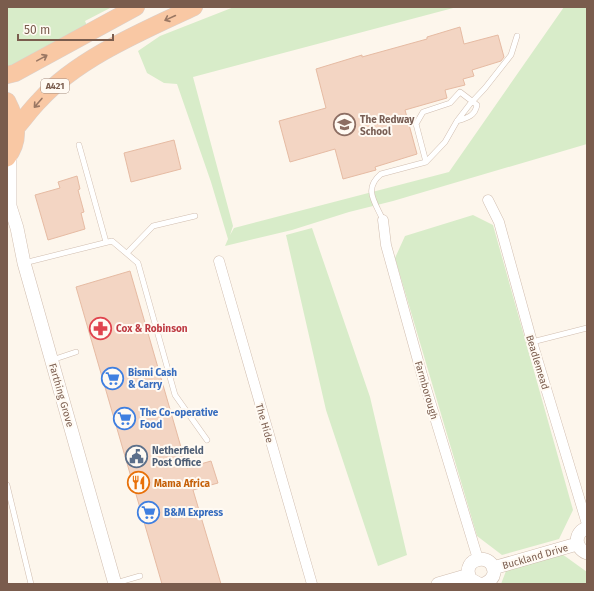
<svg xmlns="http://www.w3.org/2000/svg" width="594" height="591" font-family="'Fira Sans',sans-serif">
<rect width="100%" height="100%" fill="#fdf6ec"/>
<path fill="#d8ecc9" d="M 7,7 L 112,7 L 85,21 L 88,28 L 7,70 Z
M 234,7 L 457,7 L 193,77 L 233,226 L 230,235 L 234,228 L 449,172 L 564,7 L 587,7 L 587,144 L 393,201 L 349,212 L 292,230 L 225,246 L 228,239 L 211,182 L 177,84 L 164,83 L 147,73 L 138,51 L 160,36 Z
M 473,215 L 493,225 L 573,510 L 559,539 L 502,555 L 477,536 L 395,258 L 405,236 Z
M 312,228 L 370,397 L 407,555 L 378,566 L 326,410 L 286,235 Z
M 562,554 L 587,572 L 587,584 L 501,584 L 506,571 Z"/>
<path fill="#f3d5c3" stroke="#e6bba3" d="M 460,27 L 464,44 L 498,35 L 504,57 L 501,61 L 472,70 L 474,76 L 463,79 L 465,85 L 445,90 L 447,98 L 405,110 L 417,154 L 375,167 L 376,170 L 343,179 L 335,149 L 290,162 L 279,121 L 326,108 L 316,69 L 362,55 L 362,57 L 427,39 L 427,37 Z
M 174,140 L 181,169 L 131,182 L 124,153 Z
M 77,176 L 80,189 L 78,190 L 84,212 L 81,213 L 85,229 L 48,240 L 35,195 L 60,188 L 58,182 Z
M 130,271 L 187,468 L 211,461 L 218,483 L 193,490 L 221,584 L 162,584 L 76,287 Z"/>
<g fill="none" stroke-linecap="round" stroke-linejoin="round">
<defs>
<path id="service" d="M 79,145 L 106,242
M 426,162 L 416,124 L 423,112 L 450,103 L 460,92 L 477,105 C 475,116 467,118 457,121
M 383,220 C 375,202 363,189 381,174 L 426,162 L 445,142 L 457,121 L 470,104 L 485,88 L 511,55 L 517,36
M 127,253 L 153,226 L 195,216
M 24,263 L 112,241 L 138,263 L 175,395 L 207,440
M 532,342 L 587,328
M 52,360 L 76,352
M 7,485 L 31,584
M 116,583 L 140,576"/>
<path id="minor" d="M 488,200 L 499,222 L 532,342 L 587,524
M 383,220 L 386,245 L 422,375 L 478,559
M 219,261 L 312,584"/>
<path id="tertiary" d="M 10,154 L 10,206 L 17,228 L 24,263 L 115,584
M 587,528 C 574,532 574,548 587,553
M 493,568 L 577,544
M 438,584 L 469,575
M 479,584 L 470,579 C 460,556 495,552 494,573 C 493,579 489,582 484,584"/>
<path id="trunk" d="M 7,75 L 15,73 L 136,7
M 7,101 C 17,120 21,140 7,158
M 16,128 C 24,119 31,109 40,100 C 78,58 143,31 194,7"/>
</defs>
<use href="#service" stroke="#d1beb0" stroke-width="6"/>
<use href="#minor" stroke="#d1beb0" stroke-width="11"/>
<use href="#tertiary" stroke="#d1beb0" stroke-width="14"/>
<use href="#trunk" stroke="#dad1cd" stroke-width="18"/>
<use href="#service" stroke="#fff" stroke-width="5"/>
<use href="#minor" stroke="#fff" stroke-width="10"/>
<use href="#tertiary" stroke="#fff" stroke-width="13"/>
<use href="#trunk" stroke="#f9c8a4" stroke-width="17"/>
</g>
<defs><path id="oneway-shaft" d="M-6 0H5M1.5-3L5.5 0L1.5 3" fill="none" stroke-width="1.6" stroke-linecap="round" stroke-linejoin="round"/></defs>
<g stroke="#9a7763">
<use href="#oneway-shaft" transform="translate(170 18) rotate(155)"/>
<use href="#oneway-shaft" transform="translate(42 58) rotate(-29)"/>
<use href="#oneway-shaft" transform="translate(38 103) rotate(131)"/>
</g>
<defs>
<symbol id="school-ring" viewBox="-11 -11 22 22"><circle r="9.5" fill="#fffaf3" stroke="#8d6e63" stroke-width="1.5"/><path d="M0-5L7-2L0 1L-7-2ZM-4 1L0 2.5L4 1V4Q0 6-4 4Z" fill="#8d6e63"/></symbol>
<symbol id="pharmacy-ring" viewBox="-11 -11 22 22"><circle r="9.5" fill="#fffaf3" stroke="#e0444e" stroke-width="1.5"/><path d="M-2-6h4v4h4v4h-4v4h-4v-4h-4v-4h4Z" fill="#e0444e"/></symbol>
<symbol id="supermarket-ring" viewBox="-11 -11 22 22"><circle r="9.5" fill="#fffaf3" stroke="#3f7fe0" stroke-width="1.5"/><path d="M-6-5.5h2.5l.6 2H6L4.5 2H-2.5L-4.4-4H-6ZM-1.5 3.2a1.3 1.3 0 1 0 .1 0ZM3 3.2a1.3 1.3 0 1 0 .1 0Z" fill="#3f7fe0"/></symbol>
<symbol id="civic-ring" viewBox="-11 -11 22 22"><circle r="9.5" fill="#fffaf3" stroke="#5c6f8a" stroke-width="1.5"/><path d="M-.6-6.5H3V-4.5H.6V-3L4-1V1h2V6H-6V1h2V-1L-.6-3ZM-1.2 2.5V6h2.4V2.5Z" fill="#5c6f8a"/></symbol>
<symbol id="restaurant-ring" viewBox="-11 -11 22 22"><circle r="9.5" fill="#fffaf3" stroke="#e8710a" stroke-width="1.5"/><path d="M-5-6h1v4h1v-4h1v4h1v-4h1v5L-1.5 .5V6h-2V.5L-5-1ZM5-6V6H3V1.5H1.5Q1.5-4 5-6Z" fill="#e8710a"/></symbol>
</defs>
<g fill-rule="evenodd">
<use href="#school-ring" x="332" y="112" width="25" height="25"/>
<use href="#pharmacy-ring" x="88" y="316" width="25" height="25"/>
<use href="#supermarket-ring" x="100" y="366" width="25" height="25"/>
<use href="#supermarket-ring" x="112" y="406" width="25" height="25"/>
<use href="#civic-ring" x="124" y="444" width="25" height="25"/>
<use href="#restaurant-ring" x="126" y="470" width="25" height="25"/>
<use href="#supermarket-ring" x="136" y="500" width="25" height="25"/>
</g>
<g text-anchor="middle" stroke-width="4" stroke-linejoin="round" paint-order="stroke">
<rect fill="#fffaf3" stroke="#a28b7f" stroke-width="1" x="41" y="79" width="28" height="14" rx="3"/>
<g font-size="9" font-weight="bold" fill="#7a5c4d">
<text x="55" y="89">A421</text>
</g>
<g font-size="10" font-weight="bold" fill="#785e54" stroke="#fffaf3" text-anchor="start">
<text x="360" y="123">The Redway<tspan x="360" dy="12">School</tspan></text>
</g>
<g font-size="10" font-weight="bold" fill="#be3a42" stroke="#fffaf3" text-anchor="start">
<text x="116" y="332">Cox &amp; Robinson</text>
</g>
<g font-size="10" fill="#7a5c4d" stroke="#fffaf3">
<text transform="translate(538 362) rotate(73)" y="4">Beadlemead</text>
<text transform="translate(427 390) rotate(74)" y="4">Farmborough</text>
<text transform="translate(62 395) rotate(74)" y="4">Farthing Grove</text>
<text transform="translate(265 423) rotate(74)" y="4">The Hide</text>
<text transform="translate(535 556) rotate(-16)" y="4">Buckland Drive</text>
</g>
<g font-size="10" font-weight="bold" fill="#366cbe" stroke="#fffaf3" text-anchor="start">
<text x="128" y="376">Bismi Cash<tspan x="128" dy="12">&amp; Carry</tspan></text>
<text x="140" y="416">The Co-operative<tspan x="140" dy="12">Food</tspan></text>
<text x="164" y="516">B&amp;M Express</text>
</g>
<g font-size="10" font-weight="bold" fill="#4e5e75" stroke="#fffaf3" text-anchor="start">
<text x="152" y="454">Netherfield<tspan x="152" dy="12">Post Office</tspan></text>
</g>
<g font-size="10" font-weight="bold" fill="#c56008" stroke="#fffaf3" text-anchor="start">
<text x="154" y="487">Mama Africa</text>
</g>
</g>
<rect width="594" height="591" fill="none" stroke="#7a5c4d" stroke-width="16"/>
<path d="M18 34v6h95v-6" fill="none" stroke="#7a5c4d" stroke-width="2"/>
<text x="24" y="34" font-size="12" fill="#7a5c4d" stroke="#fffaf3" stroke-width="3" paint-order="stroke">50 m</text>
</svg>
